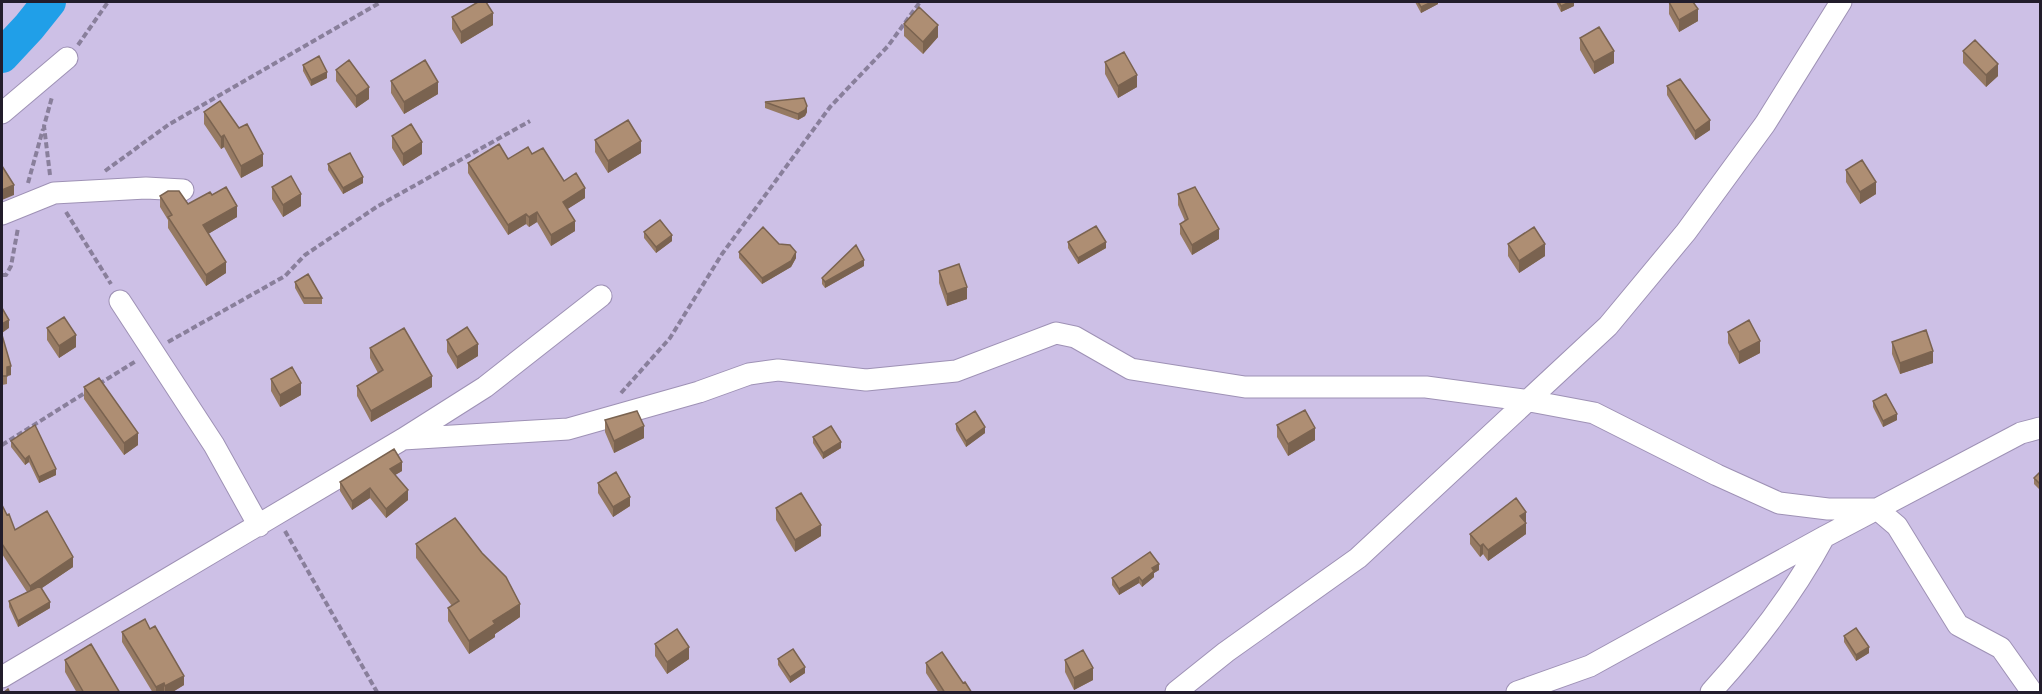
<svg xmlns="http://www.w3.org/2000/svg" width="2042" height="694" font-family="Roboto,sans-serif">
<rect width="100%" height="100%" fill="#cdc0e6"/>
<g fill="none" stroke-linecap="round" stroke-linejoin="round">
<path stroke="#209fe8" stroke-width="34" d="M 2,56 L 29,27 L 49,2"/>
<defs>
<path id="minor" d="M 2,113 L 67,58
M 2,214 L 54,193 L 146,188 L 183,190
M 120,301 L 214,445 L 259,526
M 403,439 L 568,429 L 699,392 L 749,374 L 778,370 L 866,380 L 956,371 L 1056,333 L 1075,337 L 1131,369 L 1245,387 L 1426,387 L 1530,401 L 1594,413 L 1717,475 L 1779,503 L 1828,509 L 1877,509 L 1897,526 L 1958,625 L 2001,648 L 2032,692
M 2,677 L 403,439 L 485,387 L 601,296
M 1176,692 L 1226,652 L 1358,558 L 1608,326 L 1686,232 L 1765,124 L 1841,2
M 1517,692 L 1590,666 L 1824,537 L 2021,433 L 2040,428
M 1711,692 C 1754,645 1794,593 1824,537"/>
</defs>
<use href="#minor" stroke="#9e91b5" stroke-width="23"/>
<path stroke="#897f9b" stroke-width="4" stroke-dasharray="6 3" stroke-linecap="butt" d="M 78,45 L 108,2
M 105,171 L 168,125 L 381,2
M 50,175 L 44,126 L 52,97
M 28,183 L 43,129
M 66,212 L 111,284
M 2,275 L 6,275 L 11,266 L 18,228
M 168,342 L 285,276 L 305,255 L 378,206 L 530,121
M 99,384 L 136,361
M 621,393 L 670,338 L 722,254 L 830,107 L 888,46 L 920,2
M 2,445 L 88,391
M 285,531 L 377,692"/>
<use href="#minor" stroke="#fff" stroke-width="21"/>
</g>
<path fill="#967a63" d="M 1415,2 L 1438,2 L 1438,4 L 1421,13 Z
M 1556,2 L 1574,2 L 1574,6 L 1561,12 Z
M 1669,2 L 1698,21 L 1679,32 L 1669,14 Z
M 452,17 L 493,25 L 461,44 L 452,29 Z
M 904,24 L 938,37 L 923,54 L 904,36 Z
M 1580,38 L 1614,63 L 1594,74 L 1580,50 Z
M 1963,51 L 1998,76 L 1986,87 L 1963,63 Z
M 1105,62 L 1137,87 L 1118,98 L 1105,74 Z
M 303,65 L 327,78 L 311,86 L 303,71 Z
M 336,70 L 369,99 L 356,108 L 336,81 Z
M 391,81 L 438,94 L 404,114 L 391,93 Z
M 1667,86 L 1710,130 L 1695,140 L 1667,95 Z
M 765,102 L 807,112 L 805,116 L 798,120 L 765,108 Z
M 204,112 L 239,128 L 263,166 L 241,178 L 224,147 L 221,149 L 204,124 Z
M 392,136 L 422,154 L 403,166 L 392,148 Z
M 595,140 L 641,153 L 608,173 L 595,152 Z
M 532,154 L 585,198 L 567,209 L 575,231 L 551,246 L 537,222 L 529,227 L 526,224 L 508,235 L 468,173 L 468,163 L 508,159 Z
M 328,164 L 363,183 L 343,194 L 328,170 Z
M 1846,170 L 1876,194 L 1860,204 L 1846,182 Z
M 272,187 L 301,206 L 283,217 L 272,199 Z
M 1178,194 L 1219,239 L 1192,255 L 1180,234 L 1180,224 L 1185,221 L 1178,205 Z
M 212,195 L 237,217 L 208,234 L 226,273 L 206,286 L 168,228 L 168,220 L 160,207 L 160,196 L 188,204 Z
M 644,232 L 672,241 L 656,253 L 644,238 Z
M 1068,242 L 1106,248 L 1078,264 L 1068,248 Z
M 779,244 L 796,258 L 791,267 L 762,284 L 739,258 L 739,252 Z
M 1508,244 L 1545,256 L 1519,273 L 1508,256 Z
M 864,266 L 825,288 L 822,284 L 822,278 Z
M 939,271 L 967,299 L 947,306 L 939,283 Z
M 295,282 L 322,298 L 322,304 L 304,304 L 295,288 Z
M 47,328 L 76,347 L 59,358 L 47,340 Z
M 1728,332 L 1760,353 L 1739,364 L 1728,343 Z
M 2,335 L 11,375 L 7,376 L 7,384 L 2,385 Z
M 447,340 L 478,356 L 457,369 L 447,352 Z
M 1892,342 L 1933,363 L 1900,374 L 1892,354 Z
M 370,348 L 432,387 L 371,422 L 357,396 L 357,386 L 378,373 L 370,358 Z
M 271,379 L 301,395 L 280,407 L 271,391 Z
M 84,387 L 138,445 L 124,455 L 84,399 Z
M 1873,401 L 1897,420 L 1883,427 L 1873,407 Z
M 605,420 L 644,438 L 614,453 L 605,432 Z
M 956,424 L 985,433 L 966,447 L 956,430 Z
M 1277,425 L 1315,440 L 1288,456 L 1277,437 Z
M 813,437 L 841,448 L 823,459 L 813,443 Z
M 11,441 L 56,475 L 39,483 L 29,462 L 25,465 L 11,447 Z
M 402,471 L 395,475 L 408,500 L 386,518 L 370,498 L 352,510 L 340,491 L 340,482 Z
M 2040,472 L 2040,490 L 2034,484 L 2034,478 Z
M 598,483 L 630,506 L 613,517 L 598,493 Z
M 2,505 L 15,530 L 73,567 L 42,588 L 50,608 L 18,627 L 9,607 L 9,601 L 27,592 L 2,554 Z
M 776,508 L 821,536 L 795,552 L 776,520 Z
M 1526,522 L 1525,523 L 1526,534 L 1488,561 L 1483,554 L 1480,557 L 1470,544 L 1470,534 Z
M 416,544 L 520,617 L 495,634 L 495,637 L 469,654 L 448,621 L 448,608 L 452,606 L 416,558 Z
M 1159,570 L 1154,573 L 1154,577 L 1142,587 L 1139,583 L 1119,595 L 1112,585 L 1112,578 Z
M 122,632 L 184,685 L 171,693 L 153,693 L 122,642 Z
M 1844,636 L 1869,653 L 1856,661 L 1844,642 Z
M 655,644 L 689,659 L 667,674 L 655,656 Z
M 778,659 L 805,673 L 790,683 L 778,665 Z
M 65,660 L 120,693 L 77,693 L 65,672 Z
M 1065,660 L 1093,680 L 1074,690 L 1065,672 Z
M 926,663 L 972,693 L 939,693 L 926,673 Z"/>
<path fill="#7a6350" d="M 1432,2 L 1438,2 L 1438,4 L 1421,13 L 1421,7 Z
M 1570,2 L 1574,2 L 1574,6 L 1561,12 L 1561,6 Z
M 1698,9 L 1698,21 L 1679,32 L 1679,20 Z
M 493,13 L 493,25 L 461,44 L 461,32 Z
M 938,25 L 938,37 L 923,54 L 923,42 Z
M 1614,51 L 1614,63 L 1594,74 L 1594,62 Z
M 1998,64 L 1998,76 L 1986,87 L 1986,75 Z
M 327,72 L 327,78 L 311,86 L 311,80 Z
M 1137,75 L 1137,87 L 1118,98 L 1118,86 Z
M 438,82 L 438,94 L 404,114 L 404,102 Z
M 369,87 L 369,99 L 356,108 L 356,96 Z
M 807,106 L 807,112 L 805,116 L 798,120 L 798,114 Z
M 1710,120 L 1710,130 L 1695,140 L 1695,131 Z
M 224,135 L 224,147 L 221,149 L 221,137 Z
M 641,141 L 641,153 L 608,173 L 608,161 Z
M 422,142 L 422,154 L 403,166 L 403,154 Z
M 263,154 L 263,166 L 241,178 L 241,166 Z
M 363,177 L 363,183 L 343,194 L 343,188 Z
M 1876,182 L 1876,194 L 1860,204 L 1860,192 Z
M 14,185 L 14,195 L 2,200 L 2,190 Z
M 585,188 L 585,198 L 563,212 L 563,202 Z
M 301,194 L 301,206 L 283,217 L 283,205 Z
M 237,206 L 237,217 L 203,237 L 203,225 Z
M 537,212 L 537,222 L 529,227 L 529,217 Z
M 526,214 L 526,224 L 508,235 L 508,225 Z
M 575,221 L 575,231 L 551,246 L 551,235 Z
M 1219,229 L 1219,239 L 1192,255 L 1192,245 Z
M 672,235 L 672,241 L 656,253 L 656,247 Z
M 1106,242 L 1106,248 L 1078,264 L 1078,258 Z
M 1545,244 L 1545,256 L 1519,273 L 1519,261 Z
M 796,252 L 796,258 L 791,267 L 762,284 L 762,278 Z
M 864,260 L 864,266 L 825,288 L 825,282 Z
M 226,262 L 226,273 L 206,286 L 206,275 Z
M 967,287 L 967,299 L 947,306 L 947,294 Z
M 9,320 L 9,328 L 2,333 L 2,324 Z
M 76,335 L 76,347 L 59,358 L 59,346 Z
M 1760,341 L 1760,353 L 1739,364 L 1739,352 Z
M 478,344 L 478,356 L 457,369 L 457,357 Z
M 1933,351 L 1933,363 L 1900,374 L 1900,363 Z
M 11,366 L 11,375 L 7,376 L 7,367 Z
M 432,376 L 432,387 L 371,422 L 371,411 Z
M 301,383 L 301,395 L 280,407 L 280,395 Z
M 1897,414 L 1897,420 L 1883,427 L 1883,421 Z
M 644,426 L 644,438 L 614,453 L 614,441 Z
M 985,427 L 985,433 L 966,447 L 966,441 Z
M 1315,428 L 1315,440 L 1288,456 L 1288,444 Z
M 138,433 L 138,445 L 124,455 L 124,443 Z
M 841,442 L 841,448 L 823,459 L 823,453 Z
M 29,456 L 29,462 L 25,465 L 25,459 Z
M 402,462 L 402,471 L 390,478 L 390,469 Z
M 56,469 L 56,475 L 39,483 L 39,477 Z
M 370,488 L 370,498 L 352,510 L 352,501 Z
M 408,490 L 408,500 L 386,518 L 386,509 Z
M 630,497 L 630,506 L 613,517 L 613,507 Z
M 1526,512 L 1526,522 L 1520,526 L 1520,516 Z
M 1526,523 L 1526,534 L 1488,561 L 1488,550 Z
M 821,525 L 821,536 L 795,552 L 795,540 Z
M 1483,544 L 1483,554 L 1480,557 L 1480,546 Z
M 73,557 L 73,567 L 30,596 L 30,586 Z
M 1159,564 L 1159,570 L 1154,573 L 1154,577 L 1142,587 L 1142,581 L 1152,568 Z
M 1139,577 L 1139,583 L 1119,595 L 1119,589 Z
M 50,602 L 50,608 L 18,627 L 18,621 Z
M 520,604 L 520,617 L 495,634 L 495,637 L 469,654 L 469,641 L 493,621 Z
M 3,639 L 3,650 L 2,651 L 2,640 Z
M 689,647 L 689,659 L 667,674 L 667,662 Z
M 1869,647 L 1869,653 L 1856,661 L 1856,655 Z
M 805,667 L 805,673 L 790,683 L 790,677 Z
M 1093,668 L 1093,680 L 1074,690 L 1074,678 Z
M 184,676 L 184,685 L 171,693 L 165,693 L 165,686 Z
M 164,683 L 164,693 L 156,693 L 156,687 Z"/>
<path fill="#ae8e73" stroke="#7a6350" stroke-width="1.5" d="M 478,2 L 486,2 L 493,13 L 461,32 L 452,17 Z
M 1418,2 L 1432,2 L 1421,7 Z
M 1559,2 L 1570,2 L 1561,6 Z
M 1669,2 L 1693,2 L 1698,9 L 1679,20 Z
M 919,7 L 938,25 L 923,42 L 904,24 Z
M 1599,27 L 1614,51 L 1594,62 L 1580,38 Z
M 1975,40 L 1998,64 L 1986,75 L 1963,51 Z
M 1124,52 L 1137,75 L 1118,86 L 1105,62 Z
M 319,56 L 327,72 L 311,80 L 303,65 Z
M 349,60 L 369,87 L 356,96 L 336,70 Z
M 425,60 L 438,82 L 404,102 L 391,81 Z
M 1680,79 L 1710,120 L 1695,131 L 1667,86 Z
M 804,98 L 807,106 L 805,110 L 798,114 L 765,102 Z
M 220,101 L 239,128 L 247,124 L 263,154 L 241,166 L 224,135 L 221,137 L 204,112 Z
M 628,120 L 641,141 L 608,161 L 595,140 Z
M 411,124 L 422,142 L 403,154 L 392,136 Z
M 499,144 L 508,159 L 528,147 L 532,154 L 543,148 L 564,181 L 576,173 L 585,188 L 563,202 L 575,221 L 551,235 L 537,212 L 529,217 L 526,214 L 508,225 L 468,163 Z
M 350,153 L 363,177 L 343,188 L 328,164 Z
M 1862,160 L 1876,182 L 1860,192 L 1846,170 Z
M 2,166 L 14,185 L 2,190 Z
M 291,176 L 301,194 L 283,205 L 272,187 Z
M 226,187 L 237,206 L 203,225 L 226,262 L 206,275 L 168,217 L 172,215 L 160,196 L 168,191 L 179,191 L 188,204 L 210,192 L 212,195 Z
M 1195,187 L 1219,229 L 1192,245 L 1180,224 L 1188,219 L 1178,194 Z
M 660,220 L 672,235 L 656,247 L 644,232 Z
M 1096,226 L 1106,242 L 1078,258 L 1068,242 Z
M 763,227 L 779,244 L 790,245 L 796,252 L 791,261 L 762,278 L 739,252 Z
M 1534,227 L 1545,244 L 1519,261 L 1508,244 Z
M 856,245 L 864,260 L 825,282 L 822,278 Z
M 959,264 L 967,287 L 947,294 L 939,271 Z
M 308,274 L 322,298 L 304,298 L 295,282 Z
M 2,308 L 9,320 L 2,324 Z
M 64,317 L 76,335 L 59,346 L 47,328 Z
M 1749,320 L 1760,341 L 1739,352 L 1728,332 Z
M 467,327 L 478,344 L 457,357 L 447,340 Z
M 404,328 L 432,376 L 371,411 L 357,386 L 383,370 L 370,348 Z
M 1926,330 L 1933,351 L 1900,363 L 1892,342 Z
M 2,335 L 11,366 L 7,367 L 7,376 L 2,376 Z
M 292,367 L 301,383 L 280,395 L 271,379 Z
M 99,378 L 138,433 L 124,443 L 84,387 Z
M 1886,394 L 1897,414 L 1883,421 L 1873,401 Z
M 1305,410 L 1315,428 L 1288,444 L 1277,425 Z
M 637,411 L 644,426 L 614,441 L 605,420 Z
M 975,411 L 985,427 L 966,441 L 956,424 Z
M 35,425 L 56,469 L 39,477 L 29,456 L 25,459 L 11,441 Z
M 831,426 L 841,442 L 823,453 L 813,437 Z
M 394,449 L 402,462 L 390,469 L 408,490 L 386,509 L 370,488 L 352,501 L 340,482 Z
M 616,472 L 630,497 L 613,507 L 598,483 Z
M 2040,472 L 2040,484 L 2034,478 Z
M 801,493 L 821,525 L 795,540 L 776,508 Z
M 1516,498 L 1526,512 L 1520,516 L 1526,523 L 1488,550 L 1483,544 L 1480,546 L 1470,534 Z
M 2,505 L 7,515 L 9,514 L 15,530 L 47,511 L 73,557 L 30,586 L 2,544 Z
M 455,518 L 482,553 L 506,577 L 520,604 L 493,621 L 495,624 L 469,641 L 448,608 L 459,601 L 416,544 Z
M 1150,552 L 1159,564 L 1152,568 L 1154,571 L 1142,581 L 1139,577 L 1119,589 L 1112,578 Z
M 40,586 L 50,602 L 18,621 L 9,601 Z
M 145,619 L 150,629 L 155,626 L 184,676 L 165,686 L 164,683 L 156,687 L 122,632 Z
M 1856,628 L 1869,647 L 1856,655 L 1844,636 Z
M 677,629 L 689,647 L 667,662 L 655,644 Z
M 91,644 L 120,693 L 84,693 L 65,660 Z
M 793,649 L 805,667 L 790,677 L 778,659 Z
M 1083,650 L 1093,668 L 1074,678 L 1065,660 Z
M 942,652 L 963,683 L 965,682 L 972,693 L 945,693 L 926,663 Z
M 8,689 L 10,693 L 3,693 Z"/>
<rect width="2042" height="694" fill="none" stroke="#221d2b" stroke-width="6"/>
</svg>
